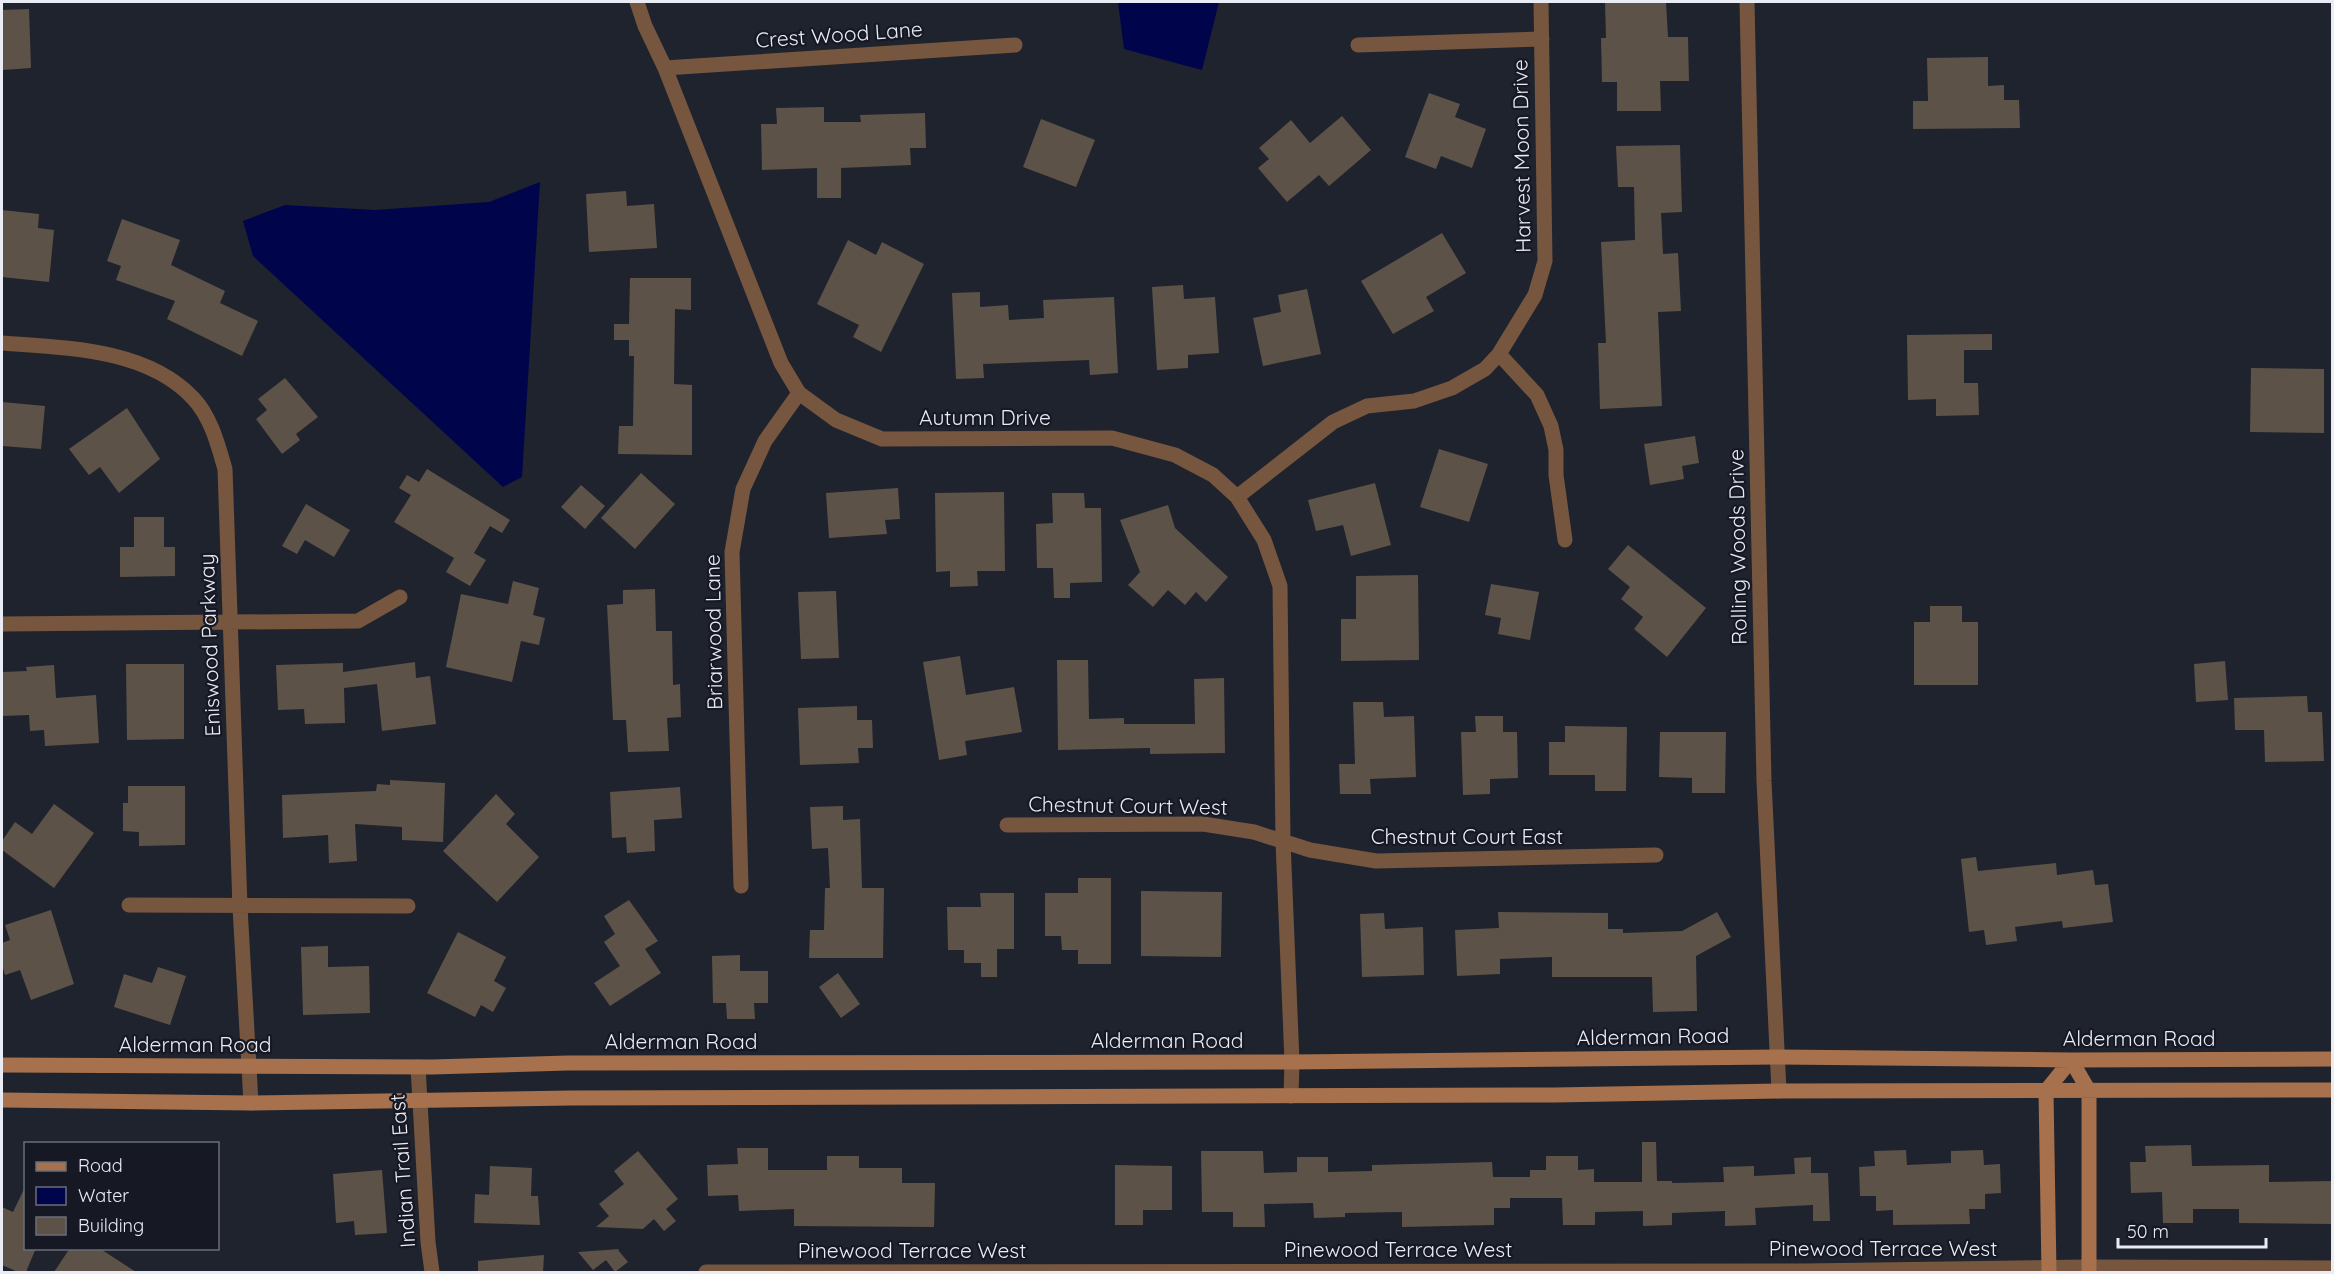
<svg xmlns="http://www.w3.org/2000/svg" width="2334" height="1274" font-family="Quicksand,sans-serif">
<rect width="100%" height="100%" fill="#1f232e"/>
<path fill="#00044b" d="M 1118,2 L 1219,2 L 1202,70 L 1124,49 Z
M 540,182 L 522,477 L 503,487 L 253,256 L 243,221 L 285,205 L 375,210 L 489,202 Z"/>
<path fill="#5d5248" d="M 1605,2 L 1666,2 L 1668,37 L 1688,37 L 1689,81 L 1660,81 L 1661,111 L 1617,111 L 1617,82 L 1602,82 L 1601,38 L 1606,38 Z
M 29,9 L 31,68 L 3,70 L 2,10 Z
M 1988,57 L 1988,86 L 2004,85 L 2004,100 L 2019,100 L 2020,128 L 1913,129 L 1913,101 L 1928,101 L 1927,58 Z
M 1429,93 L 1460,104 L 1455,117 L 1486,129 L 1472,168 L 1441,156 L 1436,169 L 1405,157 Z
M 824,107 L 824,122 L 861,122 L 860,115 L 925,113 L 926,148 L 910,148 L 911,165 L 841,168 L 841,198 L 817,198 L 817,168 L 762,170 L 761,124 L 777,124 L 776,108 Z
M 1342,116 L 1371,150 L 1329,186 L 1319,175 L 1287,202 L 1258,168 L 1269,159 L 1259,148 L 1291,120 L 1310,143 Z
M 1041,119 L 1095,140 L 1076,187 L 1023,167 Z
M 1680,145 L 1682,212 L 1661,213 L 1663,254 L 1678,253 L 1681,311 L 1658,312 L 1662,406 L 1600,409 L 1598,343 L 1606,343 L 1601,242 L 1635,240 L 1634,187 L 1618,187 L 1616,146 Z
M 626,191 L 627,206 L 654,204 L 657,248 L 589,252 L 586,194 Z
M 2,210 L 39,214 L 38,228 L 54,230 L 49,282 L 2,277 Z
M 122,219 L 180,240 L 171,265 L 225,291 L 220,303 L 258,321 L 242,356 L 167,319 L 175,301 L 116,280 L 121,266 L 107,261 Z
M 1442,233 L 1466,273 L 1426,297 L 1434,311 L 1393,334 L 1361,281 Z
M 848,240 L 876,255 L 882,242 L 924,264 L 881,352 L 853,337 L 859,325 L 817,304 Z
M 630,278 L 691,278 L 691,310 L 675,309 L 674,384 L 692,385 L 692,455 L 618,454 L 619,426 L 633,426 L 634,356 L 629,356 L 629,340 L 614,340 L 614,324 L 629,324 Z
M 1183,285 L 1184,299 L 1215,297 L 1219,353 L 1188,355 L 1188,368 L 1157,370 L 1152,287 Z
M 1307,289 L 1321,354 L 1263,366 L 1253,318 L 1281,312 L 1278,295 Z
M 980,292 L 980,307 L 1008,305 L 1009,320 L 1044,318 L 1043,300 L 1114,297 L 1118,373 L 1090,375 L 1089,360 L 983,364 L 984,378 L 956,379 L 952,293 Z
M 1992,334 L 1992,350 L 1964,350 L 1964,383 L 1978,383 L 1979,415 L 1936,416 L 1936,399 L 1908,400 L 1907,335 Z
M 2251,368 L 2324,369 L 2324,433 L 2250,432 Z
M 285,378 L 318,417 L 296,434 L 300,440 L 282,454 L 256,419 L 267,410 L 258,399 Z
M 2,402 L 45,406 L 41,449 L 2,446 Z
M 127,408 L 160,459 L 119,493 L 100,467 L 89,475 L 69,449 Z
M 1695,436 L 1699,463 L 1682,466 L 1684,479 L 1650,485 L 1644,444 Z
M 1439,449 L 1488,464 L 1469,522 L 1420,507 Z
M 427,469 L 510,520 L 502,533 L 490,526 L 474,553 L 486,560 L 470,586 L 446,572 L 454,558 L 394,522 L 411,495 L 399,488 L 407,475 L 419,482 Z
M 641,473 L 675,504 L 635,549 L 601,518 Z
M 1375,483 L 1391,545 L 1351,556 L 1343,525 L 1316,531 L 1308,500 Z
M 581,485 L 605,506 L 585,529 L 561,507 Z
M 898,488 L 900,519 L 885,520 L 887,534 L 829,538 L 826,493 Z
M 1004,492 L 1005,571 L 977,571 L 978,586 L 950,587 L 950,571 L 936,572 L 935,493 Z
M 1052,493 L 1084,493 L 1085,508 L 1101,508 L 1102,582 L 1070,583 L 1070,598 L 1054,598 L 1053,568 L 1037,568 L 1036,524 L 1053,523 Z
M 306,504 L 350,530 L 334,557 L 305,540 L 297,554 L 282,546 Z
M 1168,505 L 1175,528 L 1228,577 L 1206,602 L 1196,592 L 1185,605 L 1168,590 L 1153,607 L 1128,585 L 1140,572 L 1120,520 Z
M 134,517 L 164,517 L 164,547 L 175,547 L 175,576 L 120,577 L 120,547 L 134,547 Z
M 1628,545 L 1706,608 L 1667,657 L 1634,629 L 1643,617 L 1621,599 L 1630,587 L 1608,569 Z
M 1418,575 L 1419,660 L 1341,661 L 1341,619 L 1356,619 L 1356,576 Z
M 513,581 L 539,588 L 533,615 L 545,618 L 539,645 L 521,641 L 512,682 L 446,667 L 461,594 L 508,604 Z
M 1491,584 L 1539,592 L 1530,640 L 1498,634 L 1501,618 L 1485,615 Z
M 655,589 L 656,631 L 672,631 L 673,685 L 680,684 L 681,717 L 667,718 L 669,751 L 628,752 L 626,720 L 613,720 L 607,605 L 623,604 L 623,590 Z
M 836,591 L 839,658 L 801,659 L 798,592 Z
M 1930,606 L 1962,606 L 1962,622 L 1978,622 L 1978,685 L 1914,685 L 1914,622 L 1930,622 Z
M 960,656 L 966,695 L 1014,687 L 1022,732 L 965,741 L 967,755 L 939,760 L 923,662 Z
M 1057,660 L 1088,660 L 1089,719 L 1124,718 L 1124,724 L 1195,724 L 1194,679 L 1224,678 L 1225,753 L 1150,754 L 1150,748 L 1058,750 Z
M 2225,661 L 2228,700 L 2196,702 L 2194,664 Z
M 415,662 L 416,678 L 430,676 L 436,724 L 382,731 L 377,684 L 344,688 L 345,723 L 305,724 L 304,709 L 278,710 L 276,665 L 343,663 L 343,672 Z
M 126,664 L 184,664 L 184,739 L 127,740 Z
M 54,665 L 56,698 L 96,695 L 99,743 L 45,746 L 44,730 L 30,731 L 29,715 L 2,716 L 2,672 L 27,671 L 26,667 Z
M 2307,696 L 2308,712 L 2322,712 L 2324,761 L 2265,762 L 2264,730 L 2235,730 L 2234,698 Z
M 1353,702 L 1383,702 L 1384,717 L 1414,716 L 1416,777 L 1370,779 L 1371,794 L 1340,794 L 1339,764 L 1355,764 Z
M 857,706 L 857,720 L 872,720 L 873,748 L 858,748 L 859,763 L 800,765 L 798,708 Z
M 1475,716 L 1503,716 L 1503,732 L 1517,732 L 1518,778 L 1490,779 L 1490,794 L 1463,795 L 1461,732 L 1476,732 Z
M 1565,726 L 1627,727 L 1626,791 L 1595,791 L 1595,775 L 1549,775 L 1549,742 L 1565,742 Z
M 1660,732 L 1726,732 L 1725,793 L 1692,793 L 1692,778 L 1659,777 Z
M 390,780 L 445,783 L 443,842 L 402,840 L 402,827 L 355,824 L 357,861 L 329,863 L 328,835 L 283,838 L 282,795 L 376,791 L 377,784 L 390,785 Z
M 128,786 L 185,786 L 185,845 L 139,846 L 139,832 L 123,831 L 123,803 L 128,803 Z
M 680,787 L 682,818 L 654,820 L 655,851 L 627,853 L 626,837 L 612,838 L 610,792 Z
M 496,794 L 515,814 L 506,824 L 539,857 L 497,902 L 443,851 Z
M 54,804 L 94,833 L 54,888 L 2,850 L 2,841 L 15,822 L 32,834 Z
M 843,806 L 843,820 L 860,819 L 862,888 L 884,888 L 883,958 L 809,958 L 810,930 L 824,930 L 825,888 L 830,888 L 828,848 L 812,849 L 810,807 Z
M 1976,857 L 1978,871 L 2056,863 L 2057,875 L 2093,870 L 2095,885 L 2108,884 L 2113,922 L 2063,928 L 2062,921 L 2015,927 L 2017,941 L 1986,945 L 1984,930 L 1969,932 L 1961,859 Z
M 1078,878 L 1111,878 L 1111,964 L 1078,964 L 1078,950 L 1062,950 L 1061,936 L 1045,936 L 1045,893 L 1078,893 Z
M 1141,891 L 1222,892 L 1221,957 L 1141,956 Z
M 980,893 L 1014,893 L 1014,949 L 997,949 L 997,977 L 981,977 L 981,963 L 964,963 L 964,950 L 948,950 L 947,907 L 981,907 Z
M 629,900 L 658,941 L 645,949 L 661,973 L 610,1006 L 594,983 L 620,966 L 604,942 L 615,934 L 604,916 Z
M 51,910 L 74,984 L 31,1000 L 20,970 L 5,975 L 2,965 L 2,943 L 10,940 L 5,925 Z
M 1498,912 L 1608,913 L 1608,929 L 1623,929 L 1623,933 L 1682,931 L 1717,912 L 1731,937 L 1696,956 L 1697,1011 L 1653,1012 L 1652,977 L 1552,977 L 1552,957 L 1500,959 L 1500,974 L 1457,976 L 1455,930 L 1499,928 Z
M 1384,913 L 1385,929 L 1423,927 L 1424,975 L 1362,977 L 1360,914 Z
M 458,932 L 506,957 L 494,981 L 506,988 L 493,1012 L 481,1005 L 475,1017 L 427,993 Z
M 328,946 L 328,967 L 369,966 L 370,1013 L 303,1015 L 301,947 Z
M 740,955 L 740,971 L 768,971 L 768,1003 L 754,1003 L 755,1019 L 727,1019 L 726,1003 L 713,1003 L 712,956 Z
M 158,967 L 186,976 L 170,1025 L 114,1007 L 124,974 L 152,983 Z
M 838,973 L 860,1004 L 841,1018 L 819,987 Z
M 1642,1142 L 1656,1142 L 1657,1181 L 1672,1181 L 1672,1183 L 1724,1182 L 1723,1167 L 1754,1166 L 1754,1176 L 1795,1174 L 1794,1158 L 1811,1157 L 1811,1173 L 1828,1173 L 1830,1221 L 1813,1221 L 1813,1205 L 1755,1208 L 1756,1225 L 1725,1226 L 1725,1211 L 1672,1213 L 1672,1225 L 1643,1226 L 1643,1211 L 1595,1212 L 1595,1225 L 1563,1225 L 1562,1198 L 1510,1198 L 1510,1208 L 1494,1208 L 1494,1225 L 1402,1227 L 1402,1212 L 1345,1213 L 1345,1217 L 1314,1218 L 1313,1203 L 1264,1204 L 1265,1227 L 1233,1227 L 1233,1212 L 1202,1212 L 1201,1151 L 1263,1151 L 1264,1173 L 1297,1172 L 1297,1157 L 1328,1157 L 1328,1172 L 1372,1171 L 1372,1165 L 1492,1162 L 1493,1177 L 1530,1177 L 1530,1170 L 1546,1170 L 1546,1156 L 1578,1156 L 1578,1170 L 1594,1169 L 1594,1182 L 1642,1182 Z
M 2191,1145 L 2192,1166 L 2269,1165 L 2269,1182 L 2332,1181 L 2332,1224 L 2239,1223 L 2239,1209 L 2193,1209 L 2193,1223 L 2163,1223 L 2162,1192 L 2131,1193 L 2130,1162 L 2146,1162 L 2145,1146 Z
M 737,1148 L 768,1148 L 768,1170 L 827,1170 L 827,1156 L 859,1156 L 859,1168 L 902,1168 L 902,1183 L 935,1183 L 934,1227 L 794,1226 L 794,1209 L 739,1211 L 738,1195 L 708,1196 L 707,1165 L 738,1164 Z
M 1906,1150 L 1907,1165 L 1951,1163 L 1951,1151 L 1983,1150 L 1984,1165 L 2000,1164 L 2001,1193 L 1985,1194 L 1985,1209 L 1969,1209 L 1970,1224 L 1893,1225 L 1893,1210 L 1876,1211 L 1876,1196 L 1860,1196 L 1859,1167 L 1875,1166 L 1874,1151 Z
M 638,1151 L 678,1199 L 666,1209 L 676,1221 L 664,1231 L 654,1219 L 643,1229 L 596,1227 L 609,1216 L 599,1204 L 624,1184 L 614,1171 Z
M 1115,1165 L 1172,1166 L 1172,1210 L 1143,1210 L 1143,1225 L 1115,1225 Z
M 490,1166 L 532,1168 L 531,1196 L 538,1196 L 540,1225 L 474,1223 L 475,1194 L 489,1195 Z
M 382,1170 L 387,1233 L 355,1235 L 354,1221 L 336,1223 L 333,1174 Z
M 26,1185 L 26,1248 L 36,1248 L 26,1272 L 18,1272 L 2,1265 L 2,1207 L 13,1212 Z
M 70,1248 L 99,1248 L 136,1272 L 54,1272 Z
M 620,1249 L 618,1250 L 628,1262 L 615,1272 L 606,1260 L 593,1270 L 578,1252 Z
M 544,1255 L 543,1272 L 478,1272 L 478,1261 Z"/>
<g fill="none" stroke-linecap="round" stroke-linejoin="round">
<path stroke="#77563f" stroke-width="15" d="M 637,2 L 645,26 L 665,68 L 781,363 L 799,393 L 836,420 L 882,439 L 1112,438 L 1175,455 L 1213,475 L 1237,497 L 1264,540 L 1280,586 L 1283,841 L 1292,1062 L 1291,1096
M 1747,2 L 1764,781 L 1779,1091
M 1358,45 L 1542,39
M 665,68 L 1015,45
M 2,343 C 65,348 146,348 193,398 C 211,417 218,445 225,469 L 240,907 L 251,1103
M 1499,354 L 1537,395 L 1551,426 L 1556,450 L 1556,475 L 1565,540
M 1237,497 L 1333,422 L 1367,406 L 1414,401 L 1452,388 L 1485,369 L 1499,354 L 1535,295 L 1545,261 L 1541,2
M 2,624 L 358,621 L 400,597
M 1007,825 L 1203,824 L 1254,832 L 1310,850 L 1376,861 L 1656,855
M 741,886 L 732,552 L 743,489 L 765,441 L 799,393
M 129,905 L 408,906
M 418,1067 L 428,1242 L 432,1272
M 706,1272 L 1805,1271 L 2089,1267 L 2332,1268"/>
<path stroke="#a6714c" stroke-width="15" d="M 2,1065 L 432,1067 L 568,1063 L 1292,1062 L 1778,1057 L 2071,1060 L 2332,1059
M 2,1100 L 251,1103 L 571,1098 L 1554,1095 L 1779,1091 L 2332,1090
M 2049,1272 L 2046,1091 L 2071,1060 L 2089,1091 L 2089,1272"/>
</g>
<g text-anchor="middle" stroke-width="4.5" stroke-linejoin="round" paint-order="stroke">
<g font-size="21" fill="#e9ecf4" stroke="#161924">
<text transform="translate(839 35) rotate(-4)" y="7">Crest Wood Lane</text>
<text transform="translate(1522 156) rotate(-91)" y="7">Harvest Moon Drive</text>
<text x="985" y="425">Autumn Drive</text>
<text transform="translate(1738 547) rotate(-91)" y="7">Rolling Woods Drive</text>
<text transform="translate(714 632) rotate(-91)" y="7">Briarwood Lane</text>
<text transform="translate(210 645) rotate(-92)" y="7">Eniswood Parkway</text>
<text transform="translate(1128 806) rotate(1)" y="7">Chestnut Court West</text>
<text x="1467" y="844">Chestnut Court East</text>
<text transform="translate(1653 1037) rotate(-1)" y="7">Alderman Road</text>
<text x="2139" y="1046">Alderman Road</text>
<text x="1167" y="1048">Alderman Road</text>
<text x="681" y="1049">Alderman Road</text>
<text x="195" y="1052">Alderman Road</text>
<text transform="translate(403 1171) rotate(-94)" y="7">Indian Trail East</text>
<text x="1883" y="1256">Pinewood Terrace West</text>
<text x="1398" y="1257">Pinewood Terrace West</text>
<text x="912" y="1258">Pinewood Terrace West</text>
</g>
</g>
<rect width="2334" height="1274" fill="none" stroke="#e9ecf4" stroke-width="6"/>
<rect x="24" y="1142" width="195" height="108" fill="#161924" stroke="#6a6d77" stroke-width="1.5"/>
<rect x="36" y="1162" width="30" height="9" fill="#a6714c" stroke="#6a6d77" stroke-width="1.5"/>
<text x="78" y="1172" font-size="18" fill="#e9ecf4">Road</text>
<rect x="36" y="1187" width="30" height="18" fill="#00044b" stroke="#6a6d77" stroke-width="1.5"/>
<text x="78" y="1202" font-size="18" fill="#e9ecf4">Water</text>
<rect x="36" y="1217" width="30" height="18" fill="#5d5248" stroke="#6a6d77" stroke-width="1.5"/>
<text x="78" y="1232" font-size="18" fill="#e9ecf4">Building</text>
<path d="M2118 1238v9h148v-9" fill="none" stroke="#e9ecf4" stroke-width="3"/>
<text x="2127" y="1238" font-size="18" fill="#e9ecf4" stroke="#161924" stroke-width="4.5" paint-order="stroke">50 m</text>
</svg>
